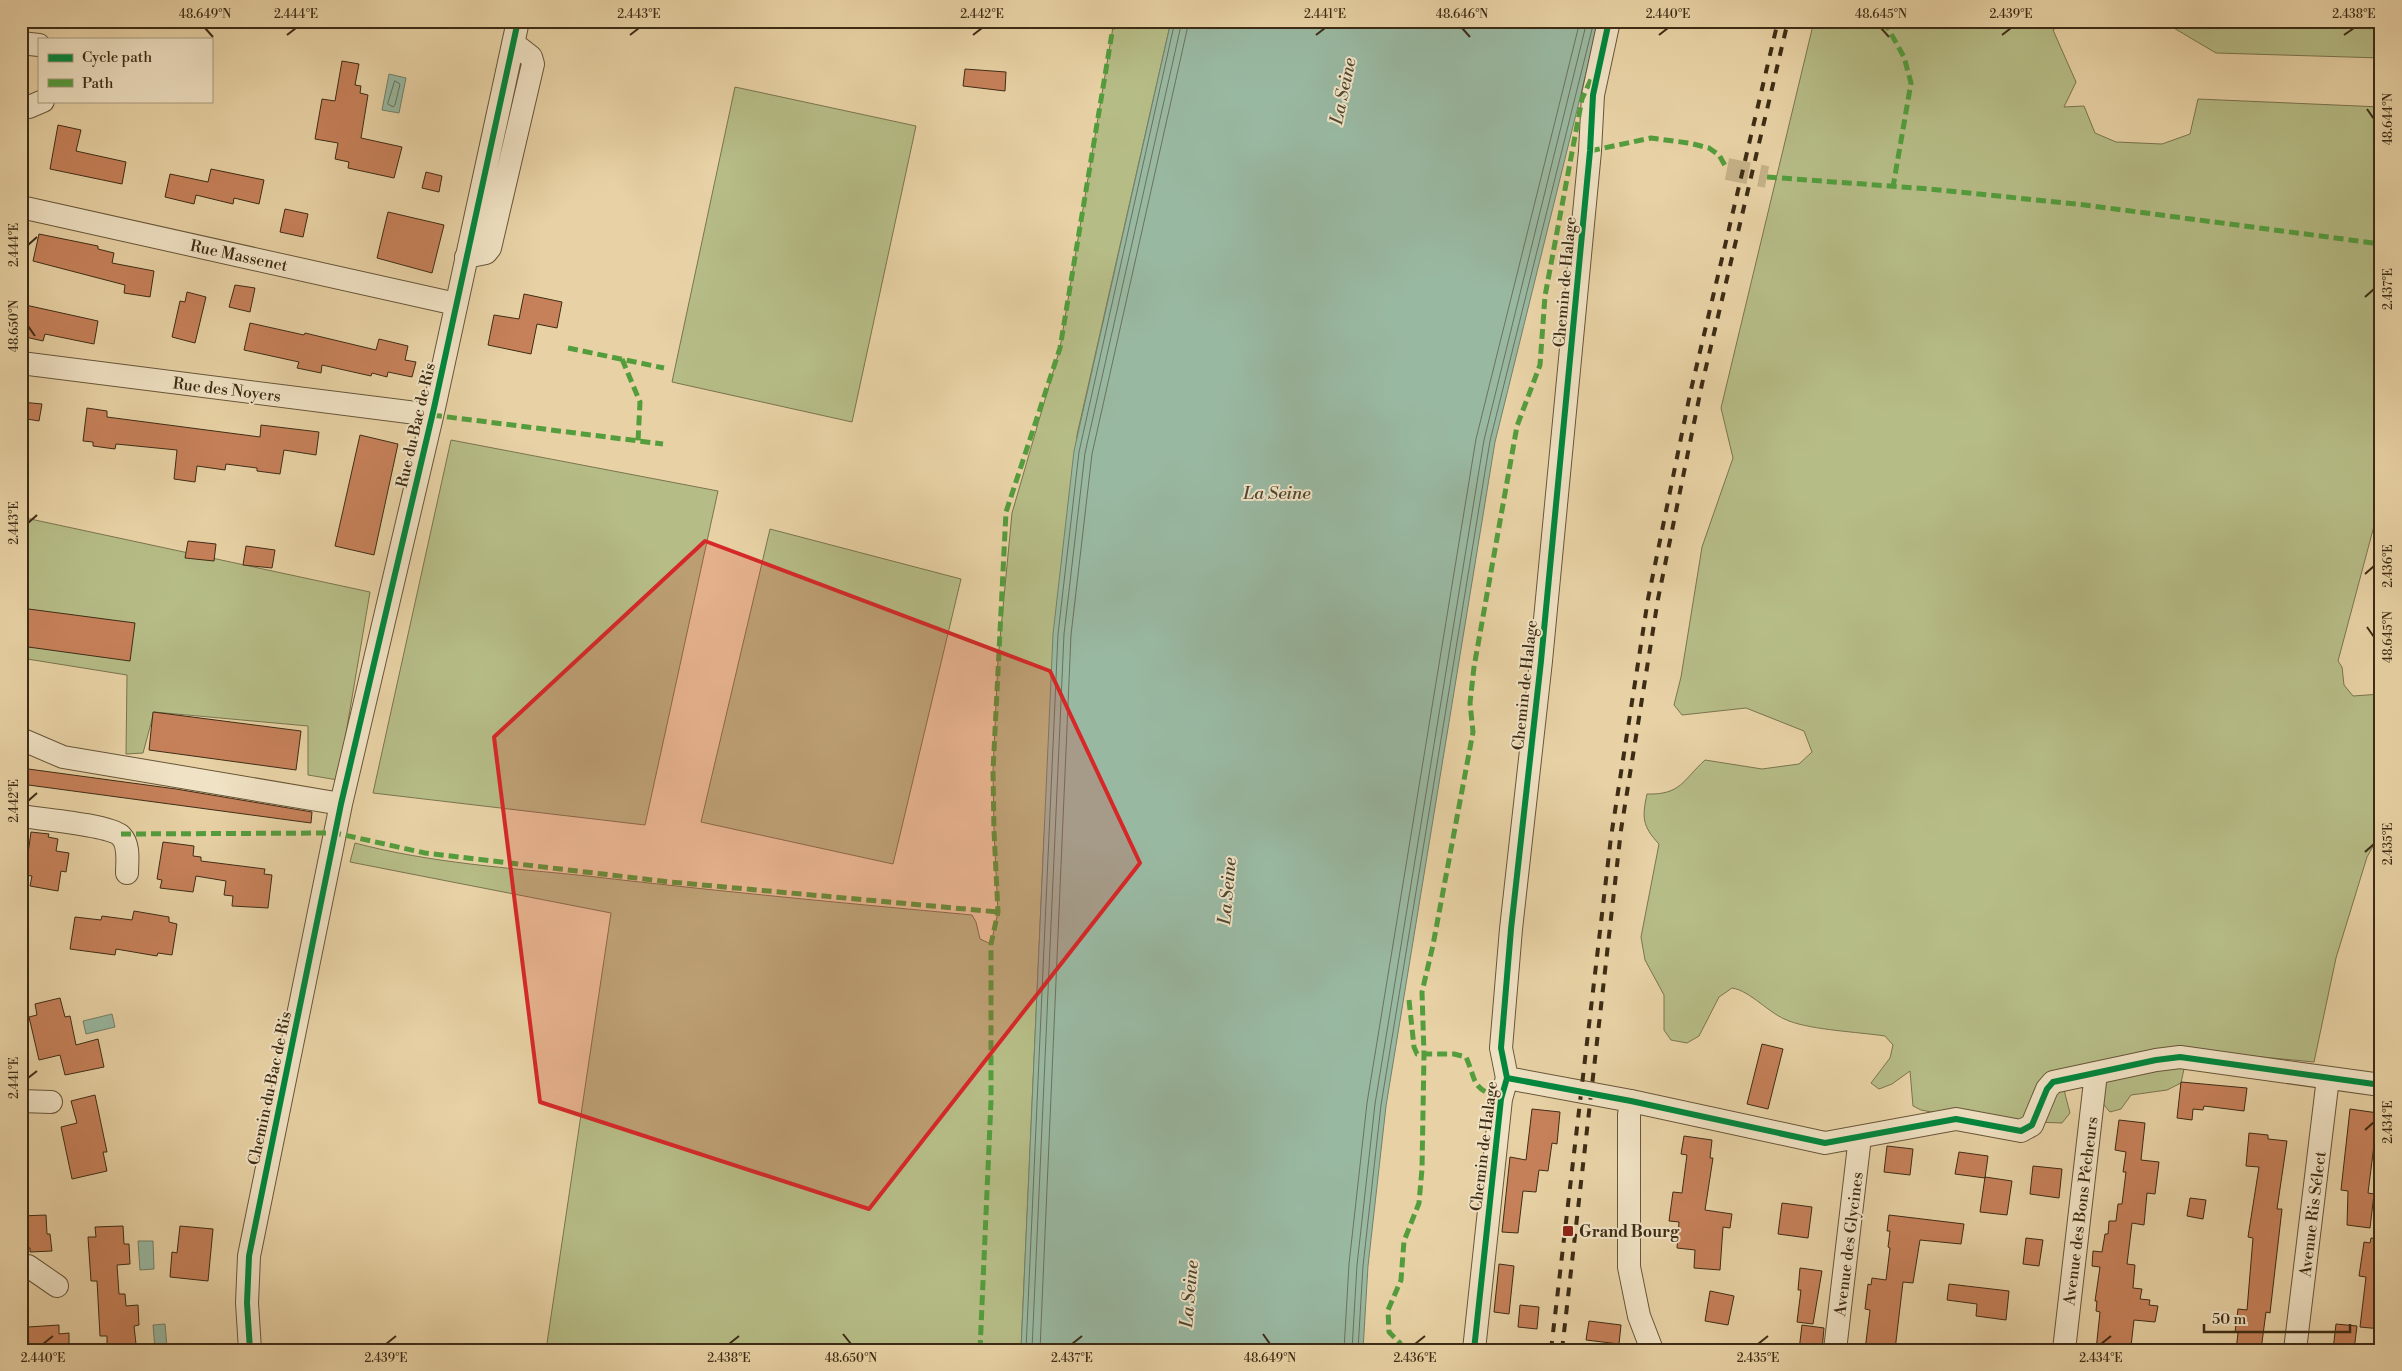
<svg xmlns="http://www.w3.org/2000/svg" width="2402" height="1371" font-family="'Libre Bodoni',serif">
<rect width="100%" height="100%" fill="#e8d2a5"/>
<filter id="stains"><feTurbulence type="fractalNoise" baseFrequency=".004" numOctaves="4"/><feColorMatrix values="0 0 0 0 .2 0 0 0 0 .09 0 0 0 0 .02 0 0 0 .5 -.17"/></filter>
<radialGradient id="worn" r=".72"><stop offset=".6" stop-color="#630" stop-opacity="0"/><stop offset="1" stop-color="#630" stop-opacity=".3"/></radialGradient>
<path fill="#b6bc86" stroke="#7a744e" d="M 1114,21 L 1171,21 L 1077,435 L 1044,838 L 1021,1350 L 546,1350 L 611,913 L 350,862 L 355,843 C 430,863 510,868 587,876 C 715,891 843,903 972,915 L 976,922 L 980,939 L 991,944 L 998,912 L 994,831 L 993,771 L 998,660 L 1012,513 L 1060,348 Z
M 1814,21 L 2067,21 L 2053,30 L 2076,82 L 2064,107 L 2084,106 L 2095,133 L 2116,142 L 2162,144 L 2190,134 L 2198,99 L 2381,107 L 2381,533 L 2374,526 L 2338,661 L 2342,667 L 2344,685 L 2353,696 L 2381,694 L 2381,832 L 2367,857 L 2336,958 L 2314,1062 L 2188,1050 L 2181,1083 L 2167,1090 L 2131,1095 L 2121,1109 L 2110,1112 L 2078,1075 L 2064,1082 L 2065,1094 L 2070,1113 L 2062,1123 L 1973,1120 L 1921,1110 L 1913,1106 L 1910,1071 L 1892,1084 L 1879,1089 L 1871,1083 L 1890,1058 L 1893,1045 L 1885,1036 C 1858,1032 1813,1030 1789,1021 C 1769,1014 1751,991 1732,988 L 1719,997 L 1699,1036 L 1687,1043 L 1671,1040 L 1664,1030 L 1664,995 L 1645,960 L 1641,937 L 1659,844 C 1642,826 1642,817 1647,794 C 1681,795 1683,780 1705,760 L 1762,769 L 1799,764 L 1812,752 L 1804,731 L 1746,708 L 1682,715 L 1674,705 L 1681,677 L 1702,547 L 1733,458 L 1721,408 Z
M 2155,21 L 2381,21 L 2381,58 L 2216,53 L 2167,24 Z
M 735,87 L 916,126 L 852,422 L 672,382 Z
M 451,440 L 718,491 L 645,825 L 373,793 Z
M 21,517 L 370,592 L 338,780 L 308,775 L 308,726 L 154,712 L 143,753 L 126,754 L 127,675 L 21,658 Z
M 770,529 L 961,579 L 893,864 L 701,822 Z"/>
<path fill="#99b8a1" stroke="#748069" d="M 905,21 L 947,21 L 946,27 L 905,24 Z
M 1171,21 L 1599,21 L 1495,442 L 1386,1106 L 1368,1266 L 1363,1350 L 1021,1350 L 1053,634 L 1074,451 Z
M 389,74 L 406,78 L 399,113 L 382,110 Z
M 112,1014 L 115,1027 L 86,1034 L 83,1021 Z
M 138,1241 L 153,1241 L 154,1269 L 140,1270 Z
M 165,1324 L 167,1348 L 155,1349 L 153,1325 Z"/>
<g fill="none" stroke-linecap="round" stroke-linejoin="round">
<path stroke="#6b725b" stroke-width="1" d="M 395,81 L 400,84 L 395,105 L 393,107 L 388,104 Z
M 1026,1350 L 1058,634 L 1079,452 L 1175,21
M 1032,1350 L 1064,634 L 1085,453 L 1182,21
M 1040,1350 L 1071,635 L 1092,454 L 1189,21
M 1344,1350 L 1349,1264 L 1367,1103 L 1476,439 L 1580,21
M 1352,1350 L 1357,1265 L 1375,1104 L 1484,440 L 1587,21
M 1358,1350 L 1363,1266 L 1381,1105 L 1490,441 L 1594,21"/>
</g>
<path fill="#c7815a" stroke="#3d2c15" d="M 342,61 L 359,64 L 355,85 L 361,86 L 360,93 L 368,95 L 361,138 L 402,147 L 394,178 L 348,168 L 349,162 L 335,159 L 338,143 L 315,139 L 322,99 L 335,101 Z
M 965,69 L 1006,72 L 1005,91 L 963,86 Z
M 58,125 L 81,130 L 76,151 L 126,162 L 122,184 L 50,169 Z
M 211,169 L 264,180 L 259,204 L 234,198 L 233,204 L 196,195 L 194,204 L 165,197 L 170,174 L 208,182 Z
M 426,172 L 442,176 L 439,192 L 422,188 Z
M 285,209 L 308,214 L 303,237 L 280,232 Z
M 388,212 L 444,225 L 432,273 L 377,258 Z
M 39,234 L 98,246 L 98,249 L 114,253 L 112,263 L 154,271 L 150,297 L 124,293 L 125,285 L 33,261 Z
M 235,285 L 255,288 L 250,312 L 229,307 Z
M 187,292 L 206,297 L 195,343 L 172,337 L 180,301 L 185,302 Z
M 524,294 L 562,302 L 557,328 L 537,324 L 531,354 L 488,345 L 494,315 L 519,319 Z
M 21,304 L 98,321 L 94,344 L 45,334 L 43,341 L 21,336 Z
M 250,323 L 304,335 L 305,333 L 376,350 L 379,339 L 408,346 L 405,360 L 416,362 L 412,377 L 388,372 L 387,377 L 372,373 L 371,376 L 322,365 L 321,373 L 297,368 L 299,362 L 244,350 Z
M 21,402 L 42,404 L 39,421 L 21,418 Z
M 87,408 L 107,411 L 107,417 L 260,437 L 261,425 L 319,432 L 316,455 L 284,450 L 280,474 L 257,471 L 257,468 L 226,464 L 225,470 L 197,466 L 195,482 L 174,479 L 177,450 L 116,444 L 115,449 L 93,446 L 93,442 L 83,441 Z
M 360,435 L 398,444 L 374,555 L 335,546 Z
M 188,541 L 216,544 L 214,561 L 185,558 Z
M 246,546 L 275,550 L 272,568 L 243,565 Z
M 21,608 L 135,623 L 130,661 L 21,646 Z
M 153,712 L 301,731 L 296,770 L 149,750 Z
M 21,768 L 176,789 L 312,812 L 311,823 L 21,784 Z
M 31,832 L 49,834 L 48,837 L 58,839 L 56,851 L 69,853 L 66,872 L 61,871 L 58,891 L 30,886 L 32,876 L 25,875 Z
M 163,842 L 194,846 L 193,856 L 201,857 L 201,861 L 265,869 L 264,874 L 272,875 L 268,908 L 232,906 L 233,896 L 224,895 L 226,881 L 196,876 L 193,892 L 160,888 L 162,880 L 157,879 Z
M 134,911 L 169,917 L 169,922 L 177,924 L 172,955 L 158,953 L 157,956 L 116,949 L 115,955 L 70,949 L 75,917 L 101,920 L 102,916 L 132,920 Z
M 60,998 L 65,1017 L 70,1016 L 76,1045 L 98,1039 L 104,1067 L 65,1075 L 60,1055 L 39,1060 L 29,1017 L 37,1015 L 35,1004 Z
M 1762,1044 L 1783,1049 L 1768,1109 L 1747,1104 Z
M 2181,1082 L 2247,1088 L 2244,1111 L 2204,1106 L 2203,1110 L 2193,1109 L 2192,1120 L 2177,1118 Z
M 95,1095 L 107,1152 L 103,1152 L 107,1171 L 72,1179 L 61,1127 L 77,1123 L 71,1101 Z
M 1532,1109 L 1560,1112 L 1557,1144 L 1552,1143 L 1548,1171 L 1539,1170 L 1536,1192 L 1523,1191 L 1518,1233 L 1502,1232 L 1510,1157 L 1526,1160 Z
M 2350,1109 L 2378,1113 L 2368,1193 L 2374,1194 L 2370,1228 L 2347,1225 L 2348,1191 L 2341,1190 Z
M 2119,1120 L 2145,1123 L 2141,1160 L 2159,1162 L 2155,1194 L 2147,1193 L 2144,1225 L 2132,1223 L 2127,1264 L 2135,1265 L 2133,1288 L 2142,1289 L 2140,1299 L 2150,1300 L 2149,1305 L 2158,1306 L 2155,1322 L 2134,1320 L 2131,1346 L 2114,1344 L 2113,1350 L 2096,1350 L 2100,1312 L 2096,1311 L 2097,1301 L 2095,1301 L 2100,1267 L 2092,1266 L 2093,1251 L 2102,1252 L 2105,1234 L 2108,1234 L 2109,1221 L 2116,1221 L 2118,1204 L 2122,1204 L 2126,1172 L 2123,1172 L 2126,1152 L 2115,1150 Z
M 2249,1133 L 2268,1135 L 2268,1139 L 2287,1141 L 2277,1209 L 2282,1209 L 2270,1313 L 2266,1312 L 2261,1350 L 2236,1350 L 2238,1333 L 2235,1332 L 2238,1309 L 2247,1310 L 2253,1238 L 2248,1237 L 2259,1167 L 2246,1166 Z
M 1684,1136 L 1712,1140 L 1710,1158 L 1713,1158 L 1705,1210 L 1732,1214 L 1730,1228 L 1723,1227 L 1720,1270 L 1694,1268 L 1695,1250 L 1677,1248 L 1679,1222 L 1669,1221 L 1673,1192 L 1682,1193 L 1687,1155 L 1681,1154 Z
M 1887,1146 L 1913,1149 L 1910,1175 L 1884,1172 Z
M 1959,1152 L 1988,1156 L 1985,1178 L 1955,1174 Z
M 2033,1166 L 2062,1169 L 2059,1198 L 2030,1194 Z
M 1985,1177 L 2012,1181 L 2007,1215 L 1980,1212 Z
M 2190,1198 L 2206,1200 L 2203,1219 L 2187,1216 Z
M 1782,1203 L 1812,1207 L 1808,1238 L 1778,1234 Z
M 46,1215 L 47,1234 L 50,1234 L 52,1251 L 30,1252 L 30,1248 L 21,1248 L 21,1216 Z
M 1889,1215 L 1964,1224 L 1961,1244 L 1920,1240 L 1913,1283 L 1903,1282 L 1895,1350 L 1865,1350 L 1870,1310 L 1865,1309 L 1868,1284 L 1871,1285 L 1872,1278 L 1886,1280 L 1890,1248 L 1888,1247 L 1890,1231 L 1887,1231 Z
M 123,1226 L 124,1244 L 129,1244 L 130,1264 L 117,1265 L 119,1294 L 125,1294 L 126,1306 L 138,1305 L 139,1325 L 134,1326 L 136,1344 L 107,1345 L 107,1336 L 100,1336 L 97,1281 L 91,1281 L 88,1237 L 96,1237 L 95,1227 Z
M 180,1226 L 213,1229 L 208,1281 L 170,1277 L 172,1252 L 177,1253 Z
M 2026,1238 L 2043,1240 L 2039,1266 L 2023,1264 Z
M 2371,1238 L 2381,1239 L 2381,1329 L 2360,1327 L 2366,1277 L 2359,1276 L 2364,1242 L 2370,1243 Z
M 1499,1264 L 1514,1266 L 1509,1314 L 1494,1312 Z
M 1800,1268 L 1822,1271 L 1813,1324 L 1797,1322 L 1801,1290 L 1798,1290 Z
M 1949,1284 L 2009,1291 L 2006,1320 L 1976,1316 L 1977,1304 L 1947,1300 Z
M 1710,1291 L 1734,1296 L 1728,1325 L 1705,1321 Z
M 1520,1305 L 1539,1307 L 1537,1329 L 1518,1327 Z
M 1589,1321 L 1621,1325 L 1619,1344 L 1586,1340 Z
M 2336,1324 L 2357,1326 L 2354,1350 L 2333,1350 Z
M 59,1325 L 59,1334 L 69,1333 L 69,1350 L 29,1350 L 28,1327 Z
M 1802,1325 L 1824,1328 L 1822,1350 L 1799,1350 Z"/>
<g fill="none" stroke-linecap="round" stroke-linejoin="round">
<path stroke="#c6b188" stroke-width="22" stroke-dasharray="22 11" stroke-linecap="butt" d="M 1727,169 L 1767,177"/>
<defs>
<path id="minor" d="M 21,43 L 39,45
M 21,106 L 29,107 L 43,101
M 21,207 L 456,304
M 466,257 L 486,253 L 490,248 L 533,64 L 531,57 L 513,43
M 21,363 L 432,415
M 21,739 L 63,757 L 341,804
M 21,816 C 40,819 110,825 121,836 C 130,845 127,862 127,873
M 1507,1078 L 1631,1101 L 1825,1143 L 1956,1119 L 2021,1131 L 2032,1125 L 2047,1089 L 2053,1082 L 2156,1060 L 2180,1057 L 2381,1085
M 21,1101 L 51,1102
M 1631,1101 L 1629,1115 L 1629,1267 L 1639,1316 L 1652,1350
M 21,1266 L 28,1266 L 57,1286
M 250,1350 L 247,1303 L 249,1256 L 341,804 L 434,408 L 518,21
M 1474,1350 L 1501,1099 L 1507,1078 L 1501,1048 L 1511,929 L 1541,661 L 1590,151 L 1593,95 L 1609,21
M 1835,1350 L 1860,1137
M 2064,1350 L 2096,1073
M 2295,1350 L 2328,1078"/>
</defs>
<use href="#minor" stroke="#685639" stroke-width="24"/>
<use href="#minor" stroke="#f0e2c4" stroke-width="22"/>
<path stroke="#3d2c15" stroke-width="4" stroke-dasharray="9 9" stroke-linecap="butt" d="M 1551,1350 L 1611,837 L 1648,599 L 1690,394 L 1778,21
M 1562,1350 L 1621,830 L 1658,599 L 1702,384 L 1788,21"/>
<path stroke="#539d3d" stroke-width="5" stroke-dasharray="10 5" stroke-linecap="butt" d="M 1884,21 L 1904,57 L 1911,83 L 1893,187
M 1590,151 L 1651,138 L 1689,143 L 1709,148 L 1719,155 L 1727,169
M 1767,177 L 1930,189 L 2085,205 L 2381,244
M 568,348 L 664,368
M 622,359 L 640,402 L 638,441
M 432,415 L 663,444
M 121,834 L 335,833 L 425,853 L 670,882 L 998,912
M 1409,1000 L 1414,1047 L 1417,1054 L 1454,1054 L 1466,1057 C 1478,1085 1470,1086 1501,1099
M 980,1350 L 991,1101 L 991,944 L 998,912 L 994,831 L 993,771 L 1006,512 L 1060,348 L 1114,21
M 1401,1350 L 1400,1343 L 1389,1332 L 1388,1310 L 1401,1280 L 1404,1241 L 1419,1203 L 1422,1169 L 1424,1054 L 1422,992 L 1433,945 L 1473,732 L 1470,703 L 1474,667 L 1517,426 L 1540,365 L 1545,296 L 1582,99 L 1592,77"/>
<defs>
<path id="cycleway" d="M 1507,1078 L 1631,1101 L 1825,1143 L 1956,1119 L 2021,1131 L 2032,1125 L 2047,1089 L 2053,1082 L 2156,1060 L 2180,1057 L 2381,1085
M 250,1350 L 247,1303 L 249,1256 L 341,804 L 434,408 L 518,21
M 1474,1350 L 1501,1099 L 1507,1078 L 1501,1048 L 1511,929 L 1541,661 L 1590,151 L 1593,95 L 1609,21"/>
</defs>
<use href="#cycleway" stroke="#f0e2c4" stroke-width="9"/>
<use href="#cycleway" stroke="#00873e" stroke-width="6"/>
</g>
<path fill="#d62828" fill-opacity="0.2" stroke="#d62828" stroke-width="4" stroke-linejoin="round" d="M 705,541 L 1050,671 L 1140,863 L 869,1209 L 540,1102 L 494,737 Z"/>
<path fill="none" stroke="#3d2c15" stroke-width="2" d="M 205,28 L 213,37M 1462,28 L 1470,37M 1881,28 L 1889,37M 287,35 L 296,28M 630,35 L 639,28M 973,35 L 982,28M 1316,35 L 1325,28M 1659,35 L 1668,28M 2002,35 L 2011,28M 2344,35 L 2354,28M 2367,109 L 2374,119M 28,245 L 37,237M 2365,297 L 2374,289M 28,326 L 35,336M 28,523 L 37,515M 2365,574 L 2374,566M 2367,627 L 2374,637M 28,801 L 37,793M 2365,852 L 2374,844M 28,1078 L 37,1071M 2365,1130 L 2374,1122M 843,1334 L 851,1344M 1263,1334 L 1270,1344M 43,1344 L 53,1336M 386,1344 L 396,1336M 729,1344 L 739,1336M 1072,1344 L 1082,1336M 1415,1344 L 1425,1336M 1758,1344 L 1768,1336M 2101,1344 L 2111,1336"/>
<rect fill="#8f2418" stroke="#f0e2c4" stroke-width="2" x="1562" y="1225" width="12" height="12" rx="2.5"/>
<g text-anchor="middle" stroke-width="4" stroke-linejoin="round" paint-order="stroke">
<g font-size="16" fill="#3d2c15" stroke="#f0e2c4">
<text transform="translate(239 255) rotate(12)" y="6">Rue Massenet</text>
<text transform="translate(1564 282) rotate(-85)" y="6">Chemin de Halage</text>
<text transform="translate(227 389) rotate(7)" y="6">Rue des Noyers</text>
<text transform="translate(415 425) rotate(-77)" y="6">Rue du Bac de Ris</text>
<text transform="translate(1524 685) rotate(-84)" y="6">Chemin de Halage</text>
<text transform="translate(269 1088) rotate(-78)" y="6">Chemin du Bac de Ris</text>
<text transform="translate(1483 1146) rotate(-83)" y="6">Chemin de Halage</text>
<text transform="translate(2080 1211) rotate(-83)" y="6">Avenue des Bons Pêcheurs</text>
<text transform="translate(2312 1214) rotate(-83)" y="6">Avenue Ris Sélect</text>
<text transform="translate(1848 1244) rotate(-83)" y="6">Avenue des Glycines</text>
</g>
<g font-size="16" font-weight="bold" fill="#3d2c15" stroke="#f0e2c4" text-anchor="start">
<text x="1579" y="1237">Grand Bourg</text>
</g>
<g font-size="18" font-style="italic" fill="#4f4831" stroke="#f0e2c4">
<text transform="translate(1343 91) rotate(-78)" y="6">La Seine</text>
<text x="1277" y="499">La Seine</text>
<text transform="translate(1227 891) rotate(-85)" y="6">La Seine</text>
<text transform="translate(1189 1294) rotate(-85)" y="6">La Seine</text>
</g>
</g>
<rect width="2402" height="1371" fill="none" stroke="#e8d2a5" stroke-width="55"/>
<rect x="38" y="38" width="175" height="65" fill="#f0e2c4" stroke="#a8997e"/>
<rect x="48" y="54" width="25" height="8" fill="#00873e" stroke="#a8997e"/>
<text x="82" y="62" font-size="15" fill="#3d2c15">Cycle path</text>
<rect x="48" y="79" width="25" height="8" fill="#539d3d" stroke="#a8997e"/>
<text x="82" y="88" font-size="15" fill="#3d2c15">Path</text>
<path d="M2204 1324v8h146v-8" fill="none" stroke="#3d2c15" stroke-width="2.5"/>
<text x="2212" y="1324" font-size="15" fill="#3d2c15" stroke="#f0e2c4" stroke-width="4" paint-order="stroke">50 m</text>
<rect x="28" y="28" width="2346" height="1316" fill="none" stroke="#3d2c15" stroke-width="2"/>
<g font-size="12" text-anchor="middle" fill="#3d2c15">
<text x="205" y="18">48.649°N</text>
<text x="296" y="18">2.444°E</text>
<text x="639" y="18">2.443°E</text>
<text x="982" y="18">2.442°E</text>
<text x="1325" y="18">2.441°E</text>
<text x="1462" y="18">48.646°N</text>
<text x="1668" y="18">2.440°E</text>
<text x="1881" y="18">48.645°N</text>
<text x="2011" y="18">2.439°E</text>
<text x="2354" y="18">2.438°E</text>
<text transform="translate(2388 119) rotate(-90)" y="4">48.644°N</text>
<text transform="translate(14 245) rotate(-90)" y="4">2.444°E</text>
<text transform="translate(2388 289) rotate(-90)" y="4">2.437°E</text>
<text transform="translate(14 326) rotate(-90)" y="4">48.650°N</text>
<text transform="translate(14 523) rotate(-90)" y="4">2.443°E</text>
<text transform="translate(2388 566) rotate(-90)" y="4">2.436°E</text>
<text transform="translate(2388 637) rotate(-90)" y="4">48.645°N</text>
<text transform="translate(14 801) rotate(-90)" y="4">2.442°E</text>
<text transform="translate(2388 844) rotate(-90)" y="4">2.435°E</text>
<text transform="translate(14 1078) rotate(-90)" y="4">2.441°E</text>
<text transform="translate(2388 1122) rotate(-90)" y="4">2.434°E</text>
<text x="43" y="1362">2.440°E</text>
<text x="386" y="1362">2.439°E</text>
<text x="729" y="1362">2.438°E</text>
<text x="851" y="1362">48.650°N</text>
<text x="1072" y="1362">2.437°E</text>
<text x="1270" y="1362">48.649°N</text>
<text x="1415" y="1362">2.436°E</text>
<text x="1758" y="1362">2.435°E</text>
<text x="2101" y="1362">2.434°E</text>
</g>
<rect width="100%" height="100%" filter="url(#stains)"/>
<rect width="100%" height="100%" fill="url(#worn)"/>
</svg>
